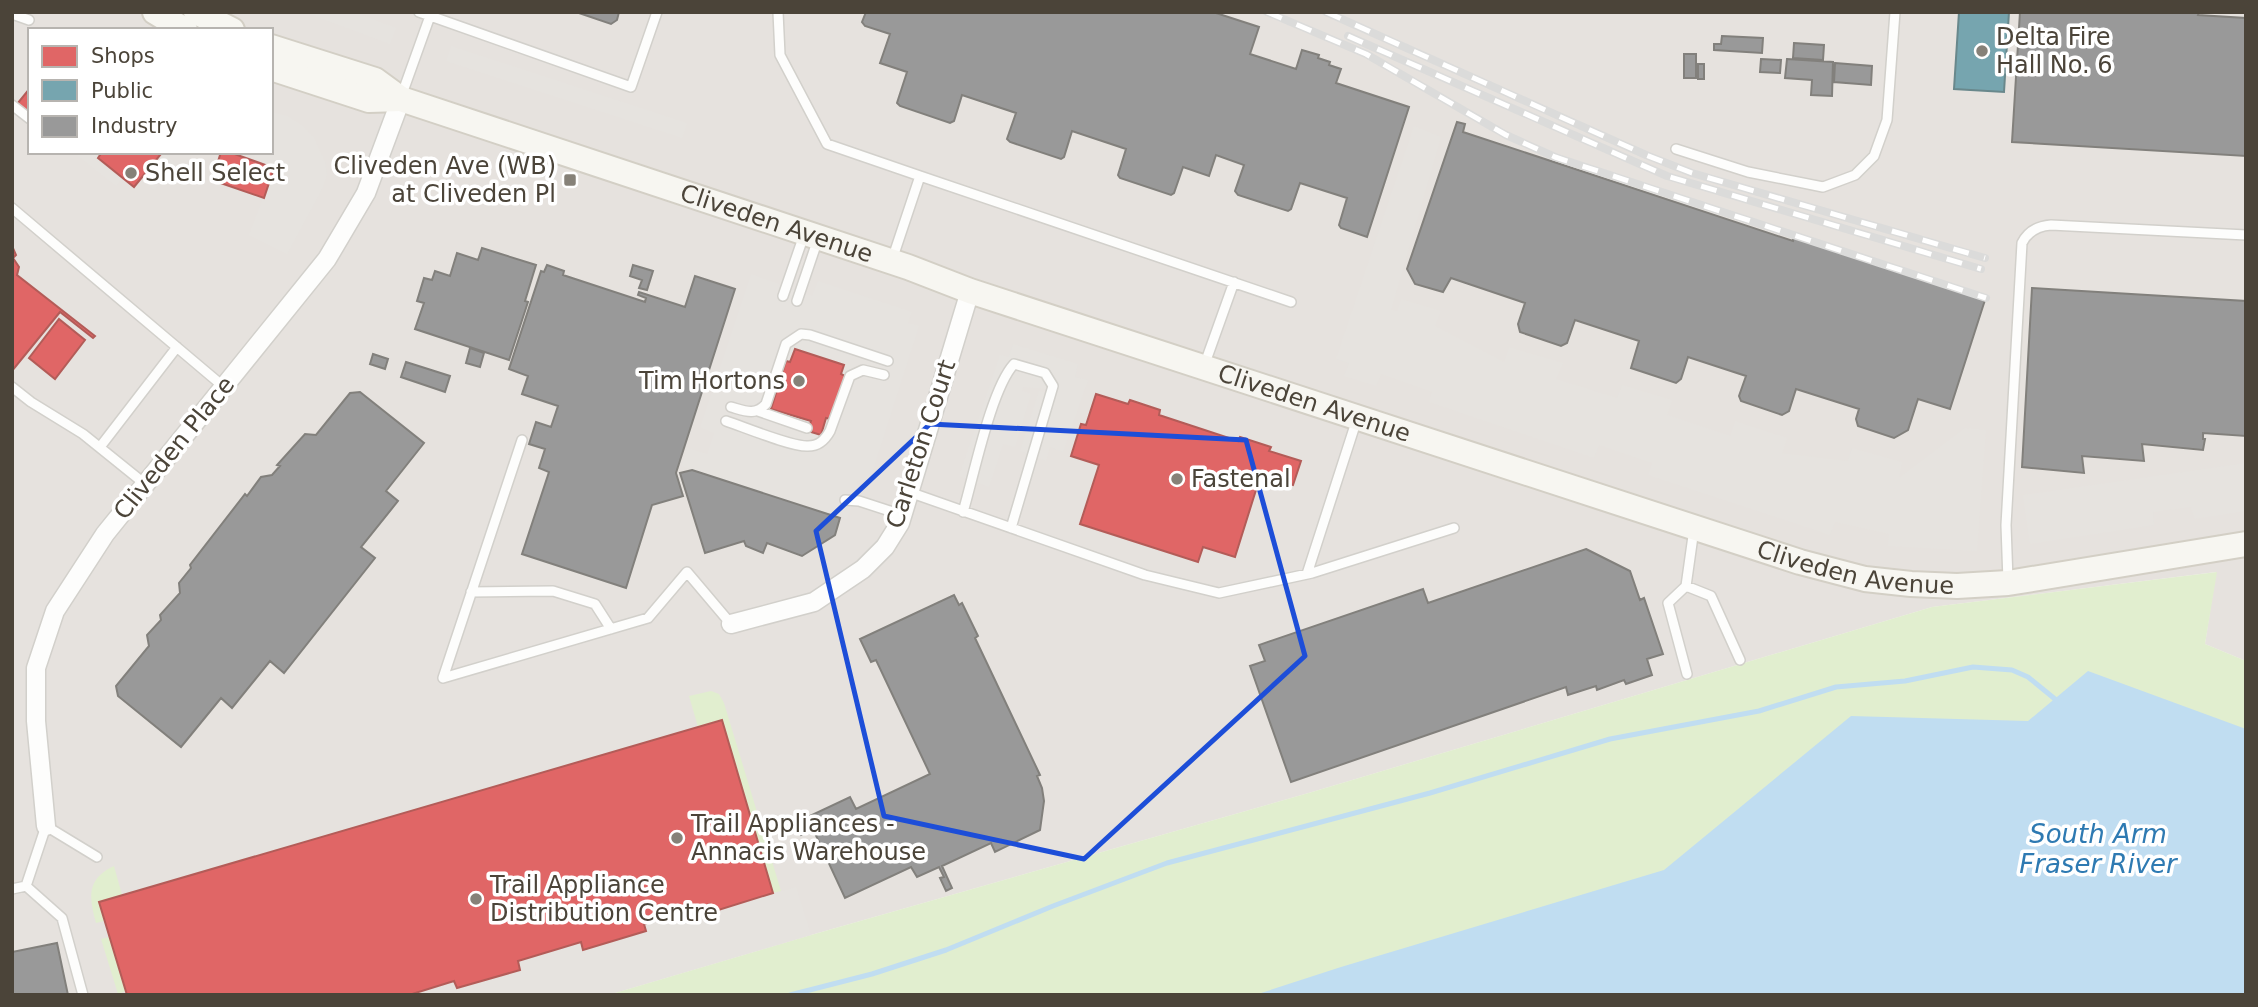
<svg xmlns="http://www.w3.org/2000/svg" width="2258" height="1007" font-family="'DejaVu Sans',sans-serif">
<rect width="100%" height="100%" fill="#f4f2ee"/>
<path fill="#e6e2de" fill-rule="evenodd" d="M 12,12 L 2246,12 L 2246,661 L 2205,644 L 2216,572 L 1932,607 L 1312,792 L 811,935 L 608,995 L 12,995 ZM 30,30 L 271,30 L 271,152 L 30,152 Z"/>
<path fill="#e1eecf" d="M 2217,572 L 2205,644 L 2246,661 L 2246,856 L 1336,995 L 608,995 L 811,935 L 1312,792 L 1932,607 Z
M 711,691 L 719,694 L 724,703 L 781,891 L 773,893 L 722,720 L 698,727 L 689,696 Z
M 114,866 L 122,895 L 99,902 L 104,921 L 96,923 C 89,898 86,879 114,866 Z
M 109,937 L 126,991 L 118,994 L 101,939 Z"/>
<path fill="#e6e3df" d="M 304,12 L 354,12 L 396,28 L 390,44 Z
M 451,46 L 687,123 L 682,138 L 446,61 Z
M 271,112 L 287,116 L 303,126 L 314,138 L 325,162 L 327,175 L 322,189 L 287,254 L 249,235 L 274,168 L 254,161 L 256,152 L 271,152 Z
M 1414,126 L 1441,137 L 1391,310 L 1397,311 L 1401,299 L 1441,311 L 1435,326 L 1504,362 L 1509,347 L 1563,363 L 1556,379 L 1617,398 L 1622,385 L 1672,400 L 1667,415 L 1730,436 L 1735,421 L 1787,438 L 1782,453 L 1848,461 L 1852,448 L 1902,462 L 1899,478 L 1965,428 L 1986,430 L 1977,551 L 1888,546 L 1889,534 L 1835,522 L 1830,535 L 1648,475 L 1652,463 L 1599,445 L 1594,458 L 1429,402 L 1432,392 L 1381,374 L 1376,386 L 1344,376 L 1349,363 L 1336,359 Z
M 79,152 L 98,152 L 94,158 L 121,179 L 116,186 L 77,155 Z
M 165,154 L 176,163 L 154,190 L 143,181 Z
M 751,274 L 812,296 L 818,281 L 912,312 L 908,323 L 919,326 L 871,476 L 869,476 L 867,482 L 860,480 L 856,482 L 859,487 L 847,519 L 681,466 L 687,448 L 707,454 L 714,433 L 700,427 Z
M 1013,344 L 1078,364 L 1075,377 L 1088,380 L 1063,452 L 1050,447 L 1046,461 L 1020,451 L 1039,391 L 1047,393 L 1048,389 L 1023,387 L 1022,391 L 1031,394 L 1015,447 L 1003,444 L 989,487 L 959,476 L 1000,355 L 1009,357 Z
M 2246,463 L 2246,511 L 2195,519 L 2191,507 L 2153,512 L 2154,525 L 2030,544 L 2023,495 Z
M 796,887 L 811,935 L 607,995 L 409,995 L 454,981 L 457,988 L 520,970 L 518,961 L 581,942 L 584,949 L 646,931 L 644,924 L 710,904 L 713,911 Z"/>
<path fill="#c0ddf1" d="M 2088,671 L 2246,729 L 2246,995 L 1255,995 L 1341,967 L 1664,870 L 1851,716 L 2028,721 Z"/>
<path fill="#e06666" stroke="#b35c58" stroke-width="2" d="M 30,88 L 30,114 L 17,104 Z
M 102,152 L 158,152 L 161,154 L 134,187 L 98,158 Z
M 221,152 L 229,152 L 274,168 L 264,198 L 212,180 Z
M 12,246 L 16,255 L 13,258 L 19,267 L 17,275 L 95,336 L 93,338 L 60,312 L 12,371 Z
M 59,319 L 85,340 L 55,379 L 29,358 Z
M 795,349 L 844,365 L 841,374 L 845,376 L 831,419 L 826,418 L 821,435 L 808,431 L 811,421 L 771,409 L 786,361 L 790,362 Z
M 1096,394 L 1128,404 L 1130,400 L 1160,410 L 1159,415 L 1238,441 L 1240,437 L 1271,447 L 1269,451 L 1301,461 L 1293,485 L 1261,474 L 1235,557 L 1203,547 L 1198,562 L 1080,524 L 1099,465 L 1071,456 L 1081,424 L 1086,425 Z
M 722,720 L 773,893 L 712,912 L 710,904 L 644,924 L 646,931 L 583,950 L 581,942 L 518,961 L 520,970 L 457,988 L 454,981 L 409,995 L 127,995 L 99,902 Z"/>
<path fill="#76a5af" stroke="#69888c" stroke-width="2" d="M 1959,12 L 2009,12 L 2004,92 L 1954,89 Z"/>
<path fill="#999" stroke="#82807c" stroke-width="2" d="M 576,12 L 619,12 L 617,20 L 611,24 Z
M 866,12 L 1213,12 L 1259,27 L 1250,54 L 1296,69 L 1302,50 L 1319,55 L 1318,58 L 1330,62 L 1329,65 L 1341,69 L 1336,83 L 1409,107 L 1367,237 L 1341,228 L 1339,225 L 1347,198 L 1300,183 L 1291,209 L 1288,211 L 1238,195 L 1235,191 L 1244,165 L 1216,155 L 1209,176 L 1183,167 L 1174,193 L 1171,195 L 1120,178 L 1118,175 L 1126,149 L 1072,131 L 1064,157 L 1061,159 L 1010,142 L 1007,139 L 1016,113 L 962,95 L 954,121 L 950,123 L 900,106 L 897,103 L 907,72 L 880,63 L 890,34 L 865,26 L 862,22 Z
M 2020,12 L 2199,12 L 2198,15 L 2246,18 L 2246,156 L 2012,142 Z
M 1722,36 L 1763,38 L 1762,53 L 1714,50 L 1714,44 L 1721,44 Z
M 1794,43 L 1824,45 L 1823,60 L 1793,58 Z
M 1684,54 L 1696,54 L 1696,78 L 1684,78 Z
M 1761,59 L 1781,60 L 1780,73 L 1760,72 Z
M 1787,59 L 1833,62 L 1832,96 L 1811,95 L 1812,80 L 1785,78 Z
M 1835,63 L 1872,66 L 1871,85 L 1834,82 Z
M 1698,64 L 1704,64 L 1704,79 L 1698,79 Z
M 1457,122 L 1465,124 L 1463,132 L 1793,241 L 1794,237 L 1985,300 L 1950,409 L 1918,399 L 1908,430 L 1894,438 L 1858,426 L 1856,419 L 1859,409 L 1796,389 L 1789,411 L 1782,415 L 1741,401 L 1739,396 L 1746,376 L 1688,357 L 1681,379 L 1676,383 L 1631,368 L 1639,341 L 1575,320 L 1567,343 L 1561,346 L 1520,332 L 1518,324 L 1525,303 L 1451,278 L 1443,292 L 1415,284 L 1407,269 Z
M 482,248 L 536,265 L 525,301 L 528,302 L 509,360 L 415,329 L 424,303 L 417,301 L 424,278 L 432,280 L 435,271 L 450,276 L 457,253 L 478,260 Z
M 547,265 L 564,271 L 563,275 L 645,302 L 646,298 L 638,295 L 639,292 L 685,307 L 695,276 L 735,289 L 676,473 L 683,496 L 652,505 L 626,588 L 522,554 L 549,472 L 539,468 L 545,449 L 529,444 L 536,422 L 551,427 L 558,406 L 522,394 L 528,376 L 509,369 L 541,271 L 544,272 Z
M 633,265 L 653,271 L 647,290 L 639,288 L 642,280 L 630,276 Z
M 2032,288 L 2246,301 L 2246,436 L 2203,433 L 2203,439 L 2205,439 L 2203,450 L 2142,444 L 2144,461 L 2082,456 L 2084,473 L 2022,467 Z
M 470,348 L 484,353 L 480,367 L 466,363 Z
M 373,354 L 388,359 L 385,369 L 370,364 Z
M 406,362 L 450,376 L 445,392 L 401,377 Z
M 360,392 L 424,443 L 386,491 L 398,501 L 361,547 L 375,558 L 284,673 L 270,661 L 232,708 L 221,698 L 181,747 L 118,696 L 116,686 L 149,646 L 147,635 L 161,620 L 160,615 L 180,593 L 179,583 L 191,568 L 190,565 L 245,494 L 247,496 L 261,477 L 272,475 L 280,466 L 277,465 L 305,434 L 316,435 L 350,393 Z
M 692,470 L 840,518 L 835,535 L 802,556 L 767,543 L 763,553 L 746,546 L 744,541 L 705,553 L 680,473 Z
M 1586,549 L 1630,571 L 1640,600 L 1644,598 L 1663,654 L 1647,659 L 1652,675 L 1626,684 L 1624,680 L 1597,690 L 1596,686 L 1568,695 L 1566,687 L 1291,782 L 1250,666 L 1265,661 L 1259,645 L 1423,589 L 1428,603 Z
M 954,595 L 959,605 L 962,603 L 978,636 L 975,638 L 1040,775 L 1037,776 L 1042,788 L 1044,801 L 1040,830 L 995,852 L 991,843 L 942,866 L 952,888 L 946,891 L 940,878 L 944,877 L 939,867 L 917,877 L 911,867 L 845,898 L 813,829 L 801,835 L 795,823 L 850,797 L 856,809 L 930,774 L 876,660 L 871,662 L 860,639 Z
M 57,943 L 68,995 L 12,995 L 12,952 Z"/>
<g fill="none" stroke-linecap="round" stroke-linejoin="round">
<path stroke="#c0ddf1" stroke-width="5" d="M 790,995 L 872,974 L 946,950 L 1053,906 L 1167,863 L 1430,793 L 1610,739 L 1759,711 L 1836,687 L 1905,681 L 1973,667 L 2012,670 L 2028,677 L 2055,699 L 2055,703"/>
<defs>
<path id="lane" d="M 419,12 L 631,87 L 657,12
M 778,12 L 780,55 L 827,144 L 920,176
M 12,14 L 29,20
M 401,97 L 430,16
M 12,105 L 30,119
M 1676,149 L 1748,172 L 1823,187 L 1855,175 L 1874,156 L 1887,120 L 1895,12
M 12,208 L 224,387
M 892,260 L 920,176 L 1291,302
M 783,296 L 804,235
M 797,301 L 818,239
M 1204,366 L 1234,282
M 12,387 L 31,402 L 83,434 L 145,484
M 731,407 C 745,411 755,416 766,404 L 786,344 L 801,334 L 810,335 L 888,361
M 758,411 L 807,428
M 726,421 C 744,427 792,447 808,446 C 819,446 825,440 830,431 L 850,376 L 863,370 L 884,375
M 522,440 L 443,678 L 648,618 L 687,572 L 731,624
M 100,447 L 177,347
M 909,492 L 1145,575 L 1219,593 L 1312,573 L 1454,528
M 845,500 L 859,501 L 902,515
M 963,512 C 974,475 991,389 1014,364 L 1045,373 L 1053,386 L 1011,528
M 1307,574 L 1357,419
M 2008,581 L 2006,525 L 2022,243 C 2028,231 2038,226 2051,225 L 2246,235
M 1686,586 L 1711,596 L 1740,660
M 471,592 L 553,591 L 595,604 L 611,629
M 1687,674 L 1668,603 L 1686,586 L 1694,529
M 26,886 L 62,918 L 83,995
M 26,886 L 46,826 L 97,857
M 12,889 L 26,886"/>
<path id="street" d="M 731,624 L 814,602 L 863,569 L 885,547 L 900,523 L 970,291
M 46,826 L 36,721 L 36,668 L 55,611 L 105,534 L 327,259 L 366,193 L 401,99"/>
<g id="secondary">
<path d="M 155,12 L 185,30"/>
<path d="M 196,12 L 232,30"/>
<path id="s1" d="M 271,47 L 375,80 L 401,99 L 908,267 L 970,291 L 1800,562 L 1865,579 L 1911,584 L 1957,586 L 2008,583 L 2246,544"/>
<path d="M 271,68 L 369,100 L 401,99"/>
</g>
</defs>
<use href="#lane" stroke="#d2d0cb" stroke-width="12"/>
<use href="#street" stroke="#d2d0cb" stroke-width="21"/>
<use href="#secondary" stroke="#d3cfc5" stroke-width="28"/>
<use href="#lane" stroke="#fdfdfc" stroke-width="9"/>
<use href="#street" stroke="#fdfdfc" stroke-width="18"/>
<use href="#secondary" stroke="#f7f6f1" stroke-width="24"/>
<defs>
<path id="rail" d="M 1267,12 L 1366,54 L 1506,135 L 1555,157 L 1986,298
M 1326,12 L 1646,155 L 1692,173 L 1985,258
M 1348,36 L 1667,176 L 1981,269"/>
</defs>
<use href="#rail" stroke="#dbdbda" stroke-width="8"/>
<use href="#rail" stroke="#fff" stroke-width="5" stroke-dasharray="16" stroke-linecap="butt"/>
</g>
<path fill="none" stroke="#1d4ed8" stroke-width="5" stroke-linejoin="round" d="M 930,424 L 1246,440 L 1305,656 L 1084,859 L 884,816 L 816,531 Z"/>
<g fill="#868178" stroke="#fff" stroke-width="2.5">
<circle cx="1982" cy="51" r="7"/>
<circle cx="131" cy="173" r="7"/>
<rect x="563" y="173" width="14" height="14" rx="3.5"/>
<circle cx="799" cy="381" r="7"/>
<circle cx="1177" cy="479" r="7"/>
<circle cx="677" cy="838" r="7"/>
<circle cx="476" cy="899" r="7"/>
</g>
<g text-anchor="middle" stroke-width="7" stroke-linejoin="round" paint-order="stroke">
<g font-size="24" fill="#4b4439" stroke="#fff" text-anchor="start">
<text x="1996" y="45">Delta Fire<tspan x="1996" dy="28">Hall No. 6</tspan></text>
<text x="556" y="174" text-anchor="end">Cliveden Ave (WB)<tspan x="556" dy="28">at Cliveden Pl</tspan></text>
<text x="145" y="181">Shell Select</text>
<text x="785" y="389" text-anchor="end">Tim Hortons</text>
<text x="1191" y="487">Fastenal</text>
<text x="691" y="832">Trail Appliances -<tspan x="691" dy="28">Annacis Warehouse</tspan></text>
<text x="490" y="893">Trail Appliance<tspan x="490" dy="28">Distribution Centre</tspan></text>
</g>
<g font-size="24" fill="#4b4439" stroke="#fff">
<text dy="8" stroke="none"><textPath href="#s1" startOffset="537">Cliveden Avenue</textPath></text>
<text dy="8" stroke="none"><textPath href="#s1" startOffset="1104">Cliveden Avenue</textPath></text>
<text transform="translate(921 444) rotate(-72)" y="8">Carleton Court</text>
<text transform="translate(174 448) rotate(-51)" y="8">Cliveden Place</text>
<text dy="8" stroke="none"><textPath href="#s1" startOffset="1671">Cliveden Avenue</textPath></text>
</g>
<g font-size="26" font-style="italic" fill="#2e7ab2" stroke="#fff">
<text x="2098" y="843">South Arm<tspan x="2098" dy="30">Fraser River</tspan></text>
</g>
</g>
<rect width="2258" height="1007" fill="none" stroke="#4b4439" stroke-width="28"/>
<rect x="28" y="28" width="245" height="126" fill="#ffffff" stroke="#b7b4b0" stroke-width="2"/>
<rect x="42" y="46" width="35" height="21" fill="#e06666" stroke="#b7b4b0" stroke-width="2"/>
<text x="91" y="63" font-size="21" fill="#4b4439">Shops</text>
<rect x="42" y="80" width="35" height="21" fill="#76a5af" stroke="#b7b4b0" stroke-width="2"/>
<text x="91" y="98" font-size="21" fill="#4b4439">Public</text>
<rect x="42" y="116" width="35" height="21" fill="#999999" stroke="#b7b4b0" stroke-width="2"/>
<text x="91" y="133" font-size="21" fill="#4b4439">Industry</text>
</svg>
